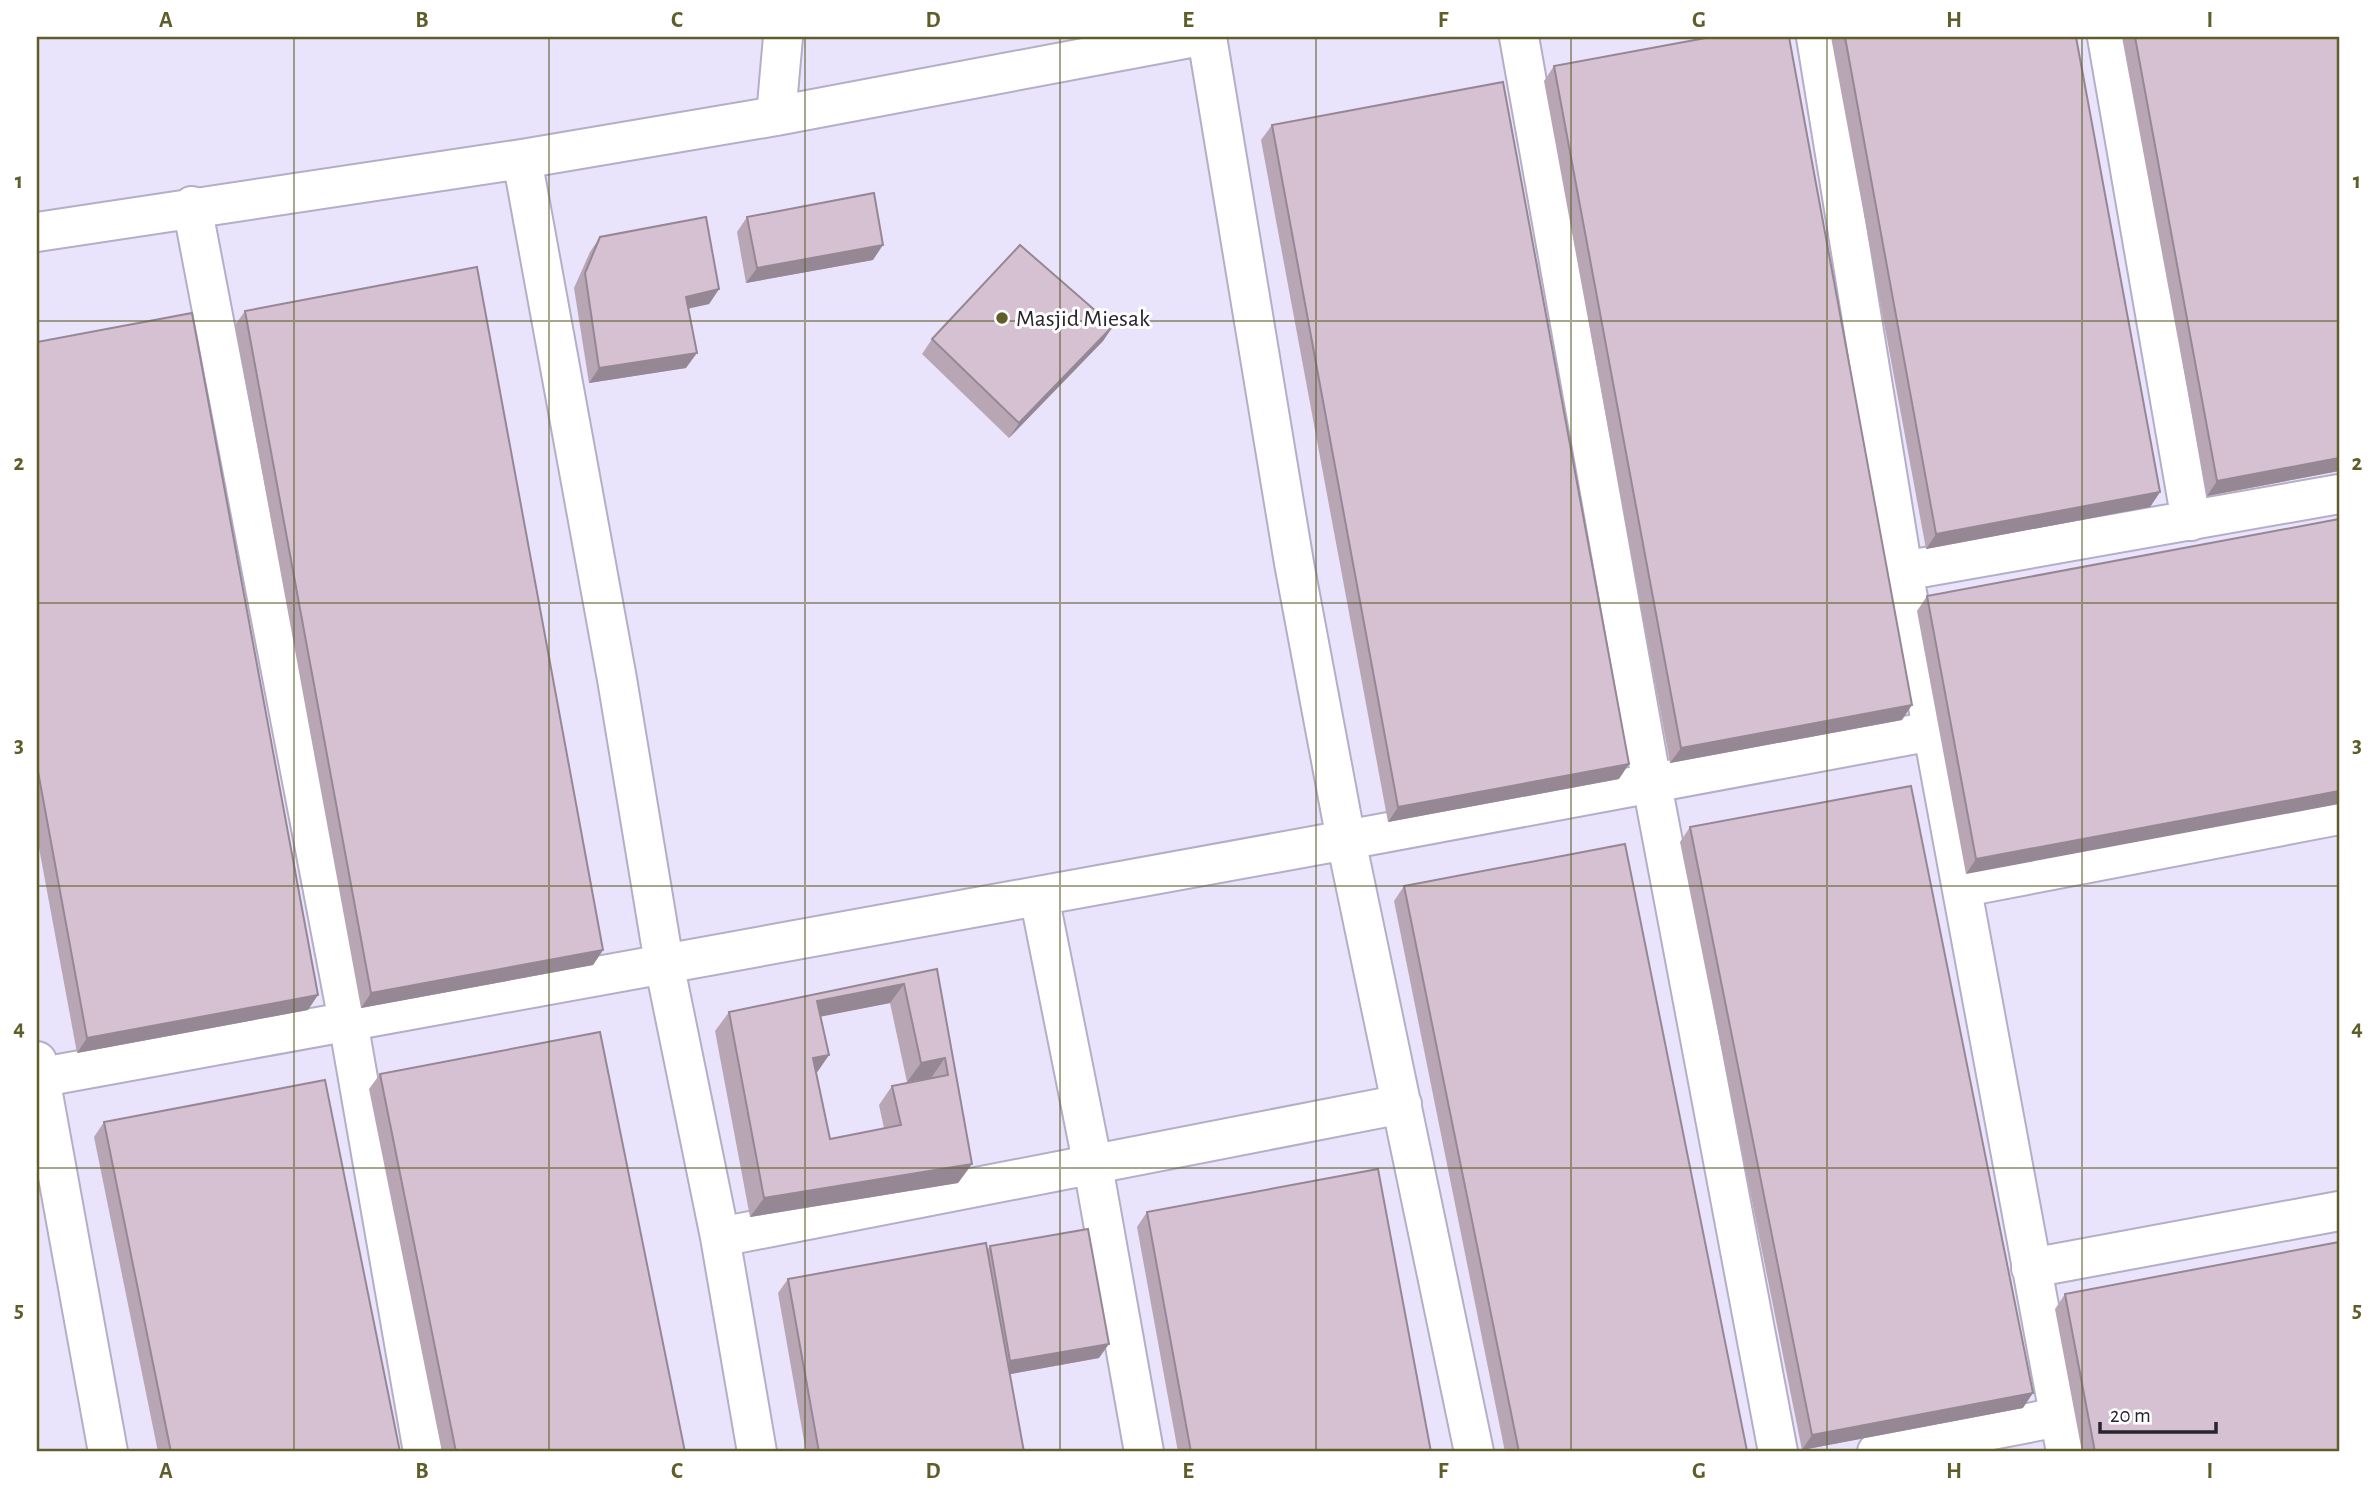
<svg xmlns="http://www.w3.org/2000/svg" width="2376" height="1489" font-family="'Alegreya Sans',sans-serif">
<rect width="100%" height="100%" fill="#e9e3fc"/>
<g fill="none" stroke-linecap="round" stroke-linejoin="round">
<defs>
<path id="minor" d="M 1207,37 L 1294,563 L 1346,840 L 1474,1452
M 1519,37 L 1652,784 L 1778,1452
M 1816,37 L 1903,571 L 2066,1452
M 2107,37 L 2191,521
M 776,116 L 783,37
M 522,159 L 617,679 L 664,963 L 720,1237 L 757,1452
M 192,206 L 348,1021 L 423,1452
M 37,232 L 522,159 L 776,116 L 1195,37
M 1903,571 L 2339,494
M 1964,887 L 2339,815
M 1039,896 L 1093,1166 L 1144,1452
M 37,1061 L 108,1452
M 37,1078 L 1346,840 L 1932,731
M 720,1237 L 1402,1104
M 2031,1268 L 2339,1211
M 1877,1452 L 2059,1417"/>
</defs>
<use href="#minor" stroke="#b4aec6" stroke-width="42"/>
<use href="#minor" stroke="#fff" stroke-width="38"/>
</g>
<path fill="#b8a6b5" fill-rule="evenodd" d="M 1831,37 L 2076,37 L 2160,492 L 2150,507 L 1926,549 Z
M 2122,37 L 2339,37 L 2339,471 L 2207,496 Z
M 1554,66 L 1902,720 L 1670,763 L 1544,81 Z
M 1272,125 L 1619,779 L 1388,822 L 1261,140 Z
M 747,217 L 873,260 L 746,283 L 737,232 Z
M 600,237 L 719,289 L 709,304 L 688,309 L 686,368 L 589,383 L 574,288 L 590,252 Z
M 245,311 L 603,950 L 593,965 L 361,1008 L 235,325 Z
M 1113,326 L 1103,341 L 1009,438 L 922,354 L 932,339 Z
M 37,342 L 308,1010 L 77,1053 L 37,837 Z
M 2339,519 L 1966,874 L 1917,611 L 1927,596 Z
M 1690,827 L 2023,1408 L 1802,1450 L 1680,842 Z
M 1404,886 L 1747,1452 L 1505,1452 L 1394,901 Z
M 937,969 L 972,1164 L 958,1183 L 750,1217 L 715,1031 L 729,1012 ZM 890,1003 L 907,1082 L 932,1078 L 892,1086 L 879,1105 L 884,1128 L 830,1139 L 816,1073 L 829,1055 L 821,1016 Z
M 380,1074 L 685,1452 L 442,1452 L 369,1089 Z
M 104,1122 L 400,1452 L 158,1452 L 94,1137 Z
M 1147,1212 L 1431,1452 L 1178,1452 L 1137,1227 Z
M 990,1246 L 1099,1358 L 1010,1374 L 1024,1452 L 806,1452 L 778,1293 L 788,1279 L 988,1249 Z
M 2065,1294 L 2339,1452 L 2082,1452 L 2055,1309 Z"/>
<path fill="#968794" d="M 883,245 L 873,260 L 746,283 L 757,268 Z
M 719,289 L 709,304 L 675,311 L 686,297 Z
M 1113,326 L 1103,341 L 1009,438 L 1019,423 Z
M 697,353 L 686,368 L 589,383 L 599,368 Z
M 2339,458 L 2339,471 L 2207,496 L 2217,481 Z
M 2160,492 L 2150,507 L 1926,549 L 1936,534 Z
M 1912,705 L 1902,720 L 1670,763 L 1681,748 Z
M 1629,764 L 1619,779 L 1388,822 L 1398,807 Z
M 2339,791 L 2339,804 L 1966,874 L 1976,859 Z
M 603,950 L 593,965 L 361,1008 L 371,993 Z
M 904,984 L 890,1003 L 804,1020 L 817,1001 Z
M 318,995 L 308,1010 L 77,1053 L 87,1038 Z
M 829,1055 L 816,1074 L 813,1058 Z
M 945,1058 L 931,1078 L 907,1082 L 921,1063 Z
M 972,1164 L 958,1183 L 750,1217 L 764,1198 Z
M 1109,1344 L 1099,1358 L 1000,1376 L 1010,1361 Z
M 2033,1393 L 2023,1408 L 1802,1450 L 1812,1435 Z"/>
<path fill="#d6c1d3" stroke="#968794" stroke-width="2" fill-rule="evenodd" d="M 1711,37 L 1789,37 L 1912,705 L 1681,748 L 1554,66 Z
M 1845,37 L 2076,37 L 2160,492 L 1936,534 Z
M 2135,37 L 2339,37 L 2339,458 L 2217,481 Z
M 1503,82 L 1629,764 L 1398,807 L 1272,125 Z
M 874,193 L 883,245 L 757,268 L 747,217 Z
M 706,217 L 719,289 L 686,297 L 697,353 L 599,368 L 585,273 L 600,237 Z
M 1020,245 L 1113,326 L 1019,423 L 932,339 Z
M 477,267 L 603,950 L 371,993 L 245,311 Z
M 192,313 L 318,995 L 87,1038 L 37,766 L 37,342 Z
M 2339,519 L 2339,791 L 1976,859 L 1927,596 Z
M 1911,786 L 2033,1393 L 1812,1435 L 1690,827 Z
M 1625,844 L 1747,1451 L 1742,1452 L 1519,1452 L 1404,886 Z
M 937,969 L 972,1164 L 764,1198 L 729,1012 ZM 904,984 L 921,1063 L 945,1058 L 948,1075 L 892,1086 L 901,1125 L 830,1139 L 813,1058 L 829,1055 L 817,1001 Z
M 600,1032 L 685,1452 L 456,1452 L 380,1074 Z
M 325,1080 L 400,1452 L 171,1452 L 104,1122 Z
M 1378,1169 L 1431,1452 L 1191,1452 L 1147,1212 Z
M 1088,1229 L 1109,1344 L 1010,1361 L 990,1246 Z
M 2339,1242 L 2339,1452 L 2095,1452 L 2065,1294 Z
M 986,1243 L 1024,1452 L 819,1452 L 788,1279 Z"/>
<path fill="none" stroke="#5f5e2b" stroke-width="2" stroke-opacity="0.55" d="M 294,37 L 294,1452M 549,37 L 549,1452M 805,37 L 805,1452M 1060,37 L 1060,1452M 1316,37 L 1316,1452M 1571,37 L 1571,1452M 1827,37 L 1827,1452M 2082,37 L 2082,1452M 37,321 L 2339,321M 37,603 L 2339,603M 37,886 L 2339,886M 37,1168 L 2339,1168"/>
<circle fill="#5f5e2b" stroke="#fff" stroke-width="2.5" cx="1002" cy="318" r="7"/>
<g text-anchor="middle" stroke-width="6" stroke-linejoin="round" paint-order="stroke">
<g font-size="24" fill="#28252f" stroke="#fff" text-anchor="start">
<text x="1016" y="326">Masjid Miesak</text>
</g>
</g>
<rect width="2376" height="1489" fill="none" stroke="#ffffff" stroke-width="77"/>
<path d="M2100 1422v10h116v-10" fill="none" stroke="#28252f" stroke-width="3.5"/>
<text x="2110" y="1422" font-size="21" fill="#28252f" stroke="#ffffff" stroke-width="5" paint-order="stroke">20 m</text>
<rect x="38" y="38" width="2300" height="1412" fill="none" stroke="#5f5e2b" stroke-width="2.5"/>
<g font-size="23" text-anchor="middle" font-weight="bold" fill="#5f5e2b">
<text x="166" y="27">A</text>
<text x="422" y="27">B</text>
<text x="677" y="27">C</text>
<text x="933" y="27">D</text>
<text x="1188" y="27">E</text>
<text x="1443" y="27">F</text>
<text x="1699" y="27">G</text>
<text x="1954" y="27">H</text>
<text x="2210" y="27">I</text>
<text x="19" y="188">1</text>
<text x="2357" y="188">1</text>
<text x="19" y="470">2</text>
<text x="2357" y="470">2</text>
<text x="19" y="752">3</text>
<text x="2357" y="752">3</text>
<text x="19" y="1035">4</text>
<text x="2357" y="1035">4</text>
<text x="19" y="1317">5</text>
<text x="2357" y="1317">5</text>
<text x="166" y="1478">A</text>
<text x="422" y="1478">B</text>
<text x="677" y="1478">C</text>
<text x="933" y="1478">D</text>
<text x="1188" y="1478">E</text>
<text x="1443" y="1478">F</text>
<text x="1699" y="1478">G</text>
<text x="1954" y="1478">H</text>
<text x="2210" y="1478">I</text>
</g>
</svg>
